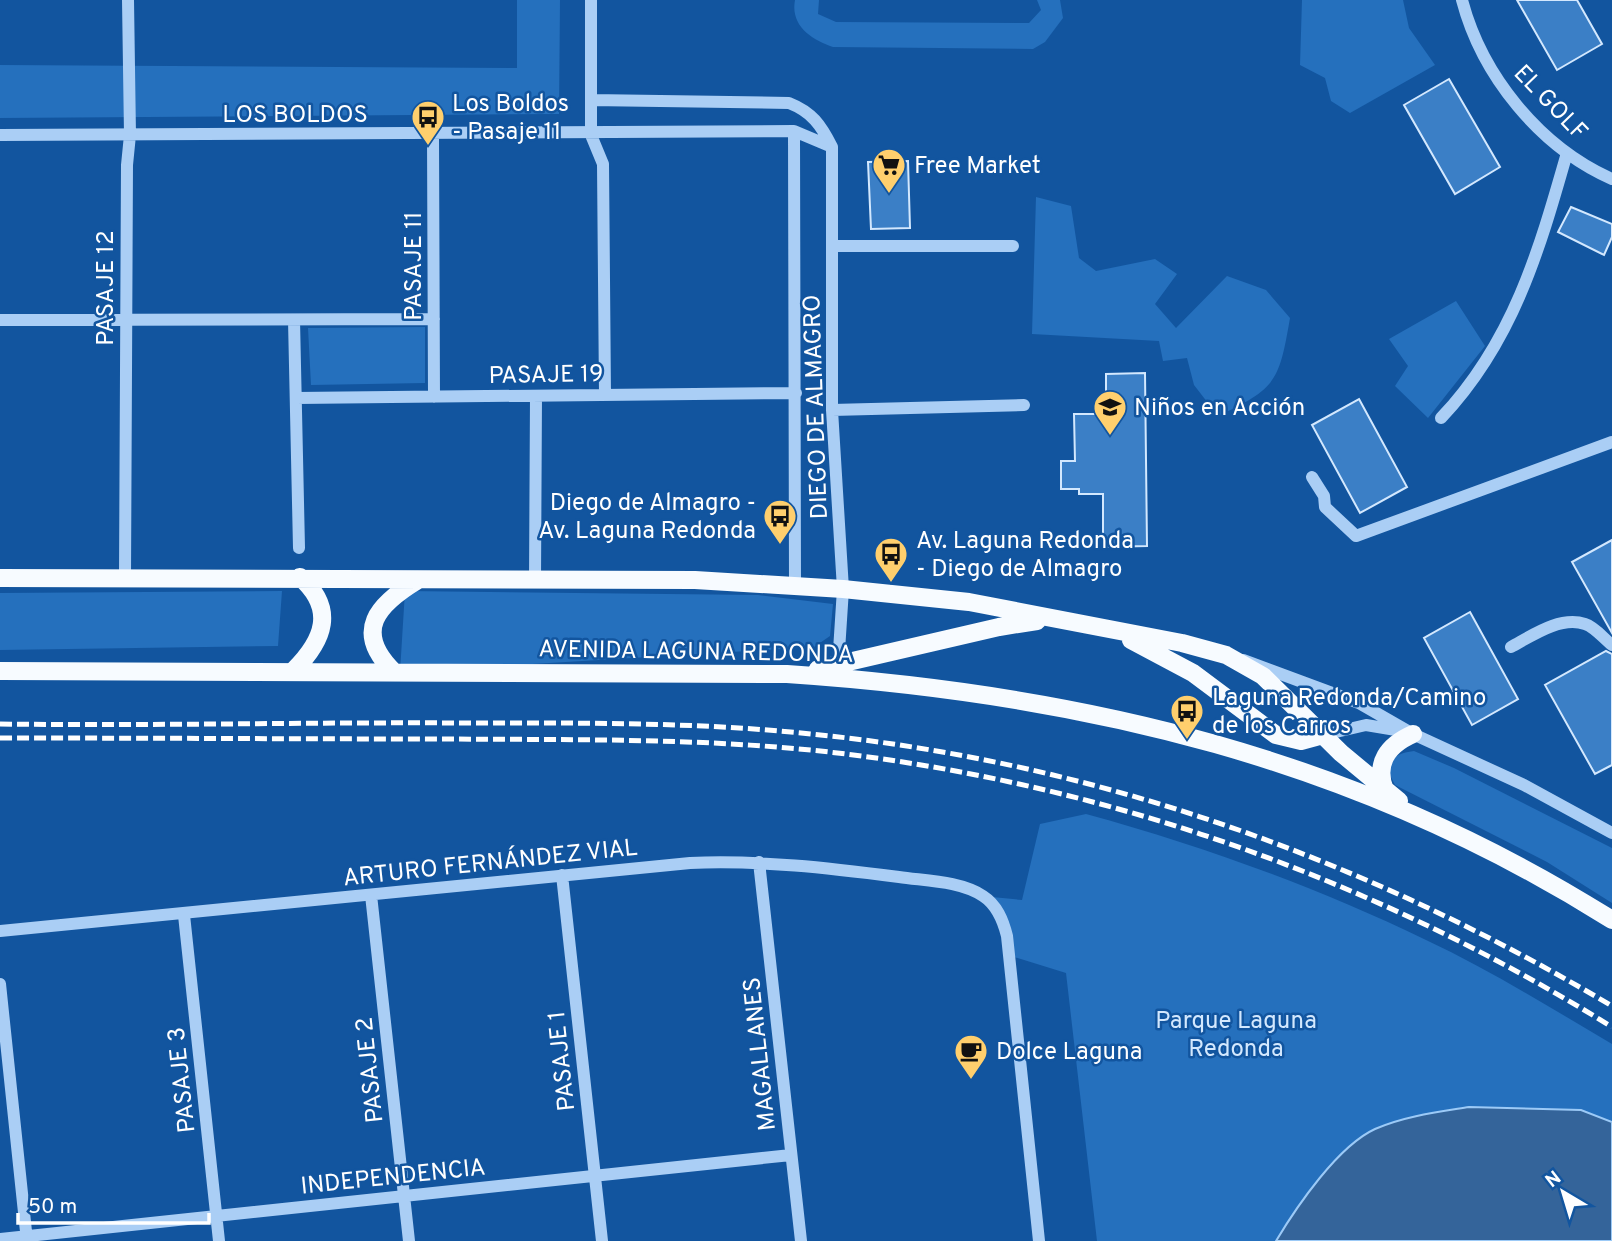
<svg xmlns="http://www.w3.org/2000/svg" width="1612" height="1241" font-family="Overpass,sans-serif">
<rect width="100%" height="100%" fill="#12559f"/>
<path fill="#2570bd" d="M 517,0 L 560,0 L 559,114 L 0,118 L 0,65 L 517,68 Z
M 795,0 L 819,0 L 818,14 L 836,22 L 1029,23 L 1041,10 L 1037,0 L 1060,0 L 1063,18 L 1045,42 L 1033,49 L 833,47 C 812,40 790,26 795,0 Z
M 1302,0 L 1403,0 L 1409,28 L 1435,65 L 1350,113 L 1331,101 L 1325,78 L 1300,65 Z
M 1036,197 L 1071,206 L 1079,258 L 1096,271 L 1155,259 L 1177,274 L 1155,304 L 1176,328 L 1227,276 L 1266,290 L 1290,318 C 1279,381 1277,388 1218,416 L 1194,385 L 1187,358 L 1163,361 L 1159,341 L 1032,334 Z
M 1456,301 L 1485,346 L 1428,418 L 1395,386 L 1408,366 L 1389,339 Z
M 425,327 L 425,383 L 311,385 L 308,328 Z
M 282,591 L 278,646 L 0,650 L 0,593 Z
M 405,591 L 758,595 L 833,604 L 830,636 L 814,647 L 400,672 Z
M 1414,751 L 1454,768 L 1612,848 L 1612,903 L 1547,862 L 1395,785 L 1388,771 C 1393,756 1398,753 1414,751 Z
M 1086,814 C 1203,846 1316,887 1426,940 C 1490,970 1551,1008 1612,1044 L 1612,1122 L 1581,1110 L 1469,1107 L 1292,1215 L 1276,1241 L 1097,1241 L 1066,973 L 1014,957 L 992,897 L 1022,900 L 1040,824 Z"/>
<path fill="#34649a" stroke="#9ccaf7" stroke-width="2" d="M 1469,1107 L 1581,1110 L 1612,1122 L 1612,1241 L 1276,1241 C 1297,1206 1338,1146 1375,1129 C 1405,1116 1438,1112 1469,1107 Z"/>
<path fill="#3b7fc6" stroke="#d3e8fe" stroke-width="2" d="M 1517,0 L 1577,0 L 1602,44 L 1557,70 Z
M 1449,79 L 1500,167 L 1455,194 L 1404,105 Z
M 908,161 L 910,228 L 871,229 L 868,162 Z
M 1571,207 L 1612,224 L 1612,237 L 1604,255 L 1558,232 Z
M 1145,373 L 1147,546 L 1103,547 L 1103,494 L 1079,494 L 1079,489 L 1061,489 L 1061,461 L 1075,461 L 1074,414 L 1106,414 L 1106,374 Z
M 1359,399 L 1407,487 L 1360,513 L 1312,425 Z
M 1612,540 L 1612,633 L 1572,562 Z
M 1470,612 L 1518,699 L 1472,725 L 1424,638 Z
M 1606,651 L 1612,654 L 1612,765 L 1595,774 L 1545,685 Z"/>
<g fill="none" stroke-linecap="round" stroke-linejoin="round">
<path stroke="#aacef5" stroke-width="12" d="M 591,0 L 591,135 L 603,164 L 605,395
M 1462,0 C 1482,76 1540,147 1612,179
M 591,100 L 789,103 C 812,112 821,125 832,147 L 832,410 L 843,589 L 838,666
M 794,131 L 795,586
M 0,135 L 794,131 L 832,147
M 433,135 L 434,397
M 832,246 L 1013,246
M 0,320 L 434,319
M 294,320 L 299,548
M 296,398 L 796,393
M 832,410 L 1024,405
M 1441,418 C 1513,342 1539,251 1567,153
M 1312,477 L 1324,496 L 1325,507 L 1356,536 L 1612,442
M 125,577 L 127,165 L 130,135 L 128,0
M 535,581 L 536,396
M 1511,647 C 1533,635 1560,616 1585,624 C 1595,627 1604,639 1612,645
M 1243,660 L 1359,703 L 1413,734 L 1524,785 L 1612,833
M 1323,735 L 1366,725 L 1402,731
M 759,862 L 801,1241
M 562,875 L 602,1241
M 371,895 L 409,1241
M 184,915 L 219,1241
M 0,931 L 690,863 C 761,860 829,868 899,877 C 926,881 960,881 983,896 C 997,905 1003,920 1007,936 L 1039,1241
M 0,984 L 27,1241
M 0,1239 L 791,1155"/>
<path stroke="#f7fbff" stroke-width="18" d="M 0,578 L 695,580 L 843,589 L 969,602 L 1182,643 L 1226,655 L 1263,676 L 1341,753 L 1399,801
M 1131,640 L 1193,673 L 1276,735 L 1301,741 L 1323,735
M 818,669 L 999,627 L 1037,621
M 294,670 C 324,640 336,609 300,577
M 0,671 L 787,674 C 1085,694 1357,759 1612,920
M 394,672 C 352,631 378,604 418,580
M 1385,790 C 1374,763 1388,745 1413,734"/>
<path stroke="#fff" stroke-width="5" stroke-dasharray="12 5" stroke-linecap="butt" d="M 0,724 C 156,726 312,722 468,723 C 583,723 697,722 811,734 C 1096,762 1367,860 1612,1006
M 0,738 C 151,738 301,739 452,739 C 578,740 704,738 829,752 C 1107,784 1374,879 1612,1027"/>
</g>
<defs>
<symbol id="bus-pin" viewBox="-11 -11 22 30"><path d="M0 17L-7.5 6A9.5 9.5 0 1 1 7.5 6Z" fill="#ffcf6d" stroke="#12559f"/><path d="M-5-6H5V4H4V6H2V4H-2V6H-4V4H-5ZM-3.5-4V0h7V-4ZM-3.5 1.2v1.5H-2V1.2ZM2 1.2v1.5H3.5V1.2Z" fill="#111"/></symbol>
<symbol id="supermarket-pin" viewBox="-11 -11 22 30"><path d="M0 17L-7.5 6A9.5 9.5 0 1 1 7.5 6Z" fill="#ffcf6d" stroke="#12559f"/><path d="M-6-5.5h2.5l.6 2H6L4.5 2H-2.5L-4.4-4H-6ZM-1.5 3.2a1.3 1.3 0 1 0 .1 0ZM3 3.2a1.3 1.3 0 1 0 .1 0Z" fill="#111"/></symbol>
<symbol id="school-pin" viewBox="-11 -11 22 30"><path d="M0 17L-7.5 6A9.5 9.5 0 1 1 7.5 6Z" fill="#ffcf6d" stroke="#12559f"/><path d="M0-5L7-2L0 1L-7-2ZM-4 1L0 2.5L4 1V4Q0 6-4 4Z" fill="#111"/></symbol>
<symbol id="cafe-pin" viewBox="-11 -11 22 30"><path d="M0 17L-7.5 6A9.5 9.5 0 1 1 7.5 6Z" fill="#ffcf6d" stroke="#12559f"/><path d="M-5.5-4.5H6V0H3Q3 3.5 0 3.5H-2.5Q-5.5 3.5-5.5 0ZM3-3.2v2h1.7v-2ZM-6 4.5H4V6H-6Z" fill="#111"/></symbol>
</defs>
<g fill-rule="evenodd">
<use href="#bus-pin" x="409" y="98" width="38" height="52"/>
<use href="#supermarket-pin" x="870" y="146" width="38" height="52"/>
<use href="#school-pin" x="1091" y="388" width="38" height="52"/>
<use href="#bus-pin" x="761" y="497" width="38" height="52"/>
<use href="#bus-pin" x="872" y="535" width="38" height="52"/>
<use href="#bus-pin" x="1168" y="692" width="38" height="52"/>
<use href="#cafe-pin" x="952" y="1032" width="38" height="52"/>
</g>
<g text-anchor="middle" stroke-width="5" stroke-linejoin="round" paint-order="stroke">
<g font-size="24" fill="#fff" stroke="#12559f">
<text transform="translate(1551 102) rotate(46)" y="8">EL GOLF</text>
<text x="295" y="122">LOS BOLDOS</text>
<text transform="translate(413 266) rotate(-90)" y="8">PASAJE 11</text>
<text transform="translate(105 288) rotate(-90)" y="8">PASAJE 12</text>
<text transform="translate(546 374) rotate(-1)" y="8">PASAJE 19</text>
<text transform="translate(815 407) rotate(-92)" y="8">DIEGO DE ALMAGRO</text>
<text transform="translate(696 651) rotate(1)" y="8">AVENIDA LAGUNA REDONDA</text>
<text transform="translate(490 862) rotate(-6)" y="8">ARTURO FERNÁNDEZ VIAL</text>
<text transform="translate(759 1054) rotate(-96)" y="8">MAGALLANES</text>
<text transform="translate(561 1061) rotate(-96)" y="8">PASAJE 1</text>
<text transform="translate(369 1070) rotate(-96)" y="8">PASAJE 2</text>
<text transform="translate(181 1080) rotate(-96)" y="8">PASAJE 3</text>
<text transform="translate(393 1176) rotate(-6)" y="8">INDEPENDENCIA</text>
</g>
<g font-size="24" fill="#fff" stroke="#12559f" text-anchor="start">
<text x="452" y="111">Los Boldos<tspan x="452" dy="28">- Pasaje 11</tspan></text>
<text x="914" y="173">Free Market</text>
<text x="1134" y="415">Niños en Acción</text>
<text x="756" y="510" text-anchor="end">Diego de Almagro -<tspan x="756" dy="28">Av. Laguna Redonda</tspan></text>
<text x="916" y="548">Av. Laguna Redonda<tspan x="916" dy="28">- Diego de Almagro</tspan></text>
<text x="1212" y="705">Laguna Redonda/Camino<tspan x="1212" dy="28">de los Carros</tspan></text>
<text x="996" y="1059">Dolce Laguna</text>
</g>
<g font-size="24" fill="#d3e8fe" stroke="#12559f">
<text x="1236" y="1028">Parque Laguna<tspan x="1236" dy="28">Redonda</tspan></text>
</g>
</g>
<g transform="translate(1563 1192) rotate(322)" stroke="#12559f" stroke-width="5" paint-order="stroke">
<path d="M0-5L12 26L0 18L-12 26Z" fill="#ffffff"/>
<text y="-10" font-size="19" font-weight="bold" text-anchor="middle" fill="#ffffff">N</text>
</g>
<path d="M18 1213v10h191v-10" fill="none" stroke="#ffffff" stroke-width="3.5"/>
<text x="28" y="1213" font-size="21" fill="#ffffff" stroke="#12559f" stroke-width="5" paint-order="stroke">50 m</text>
</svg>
